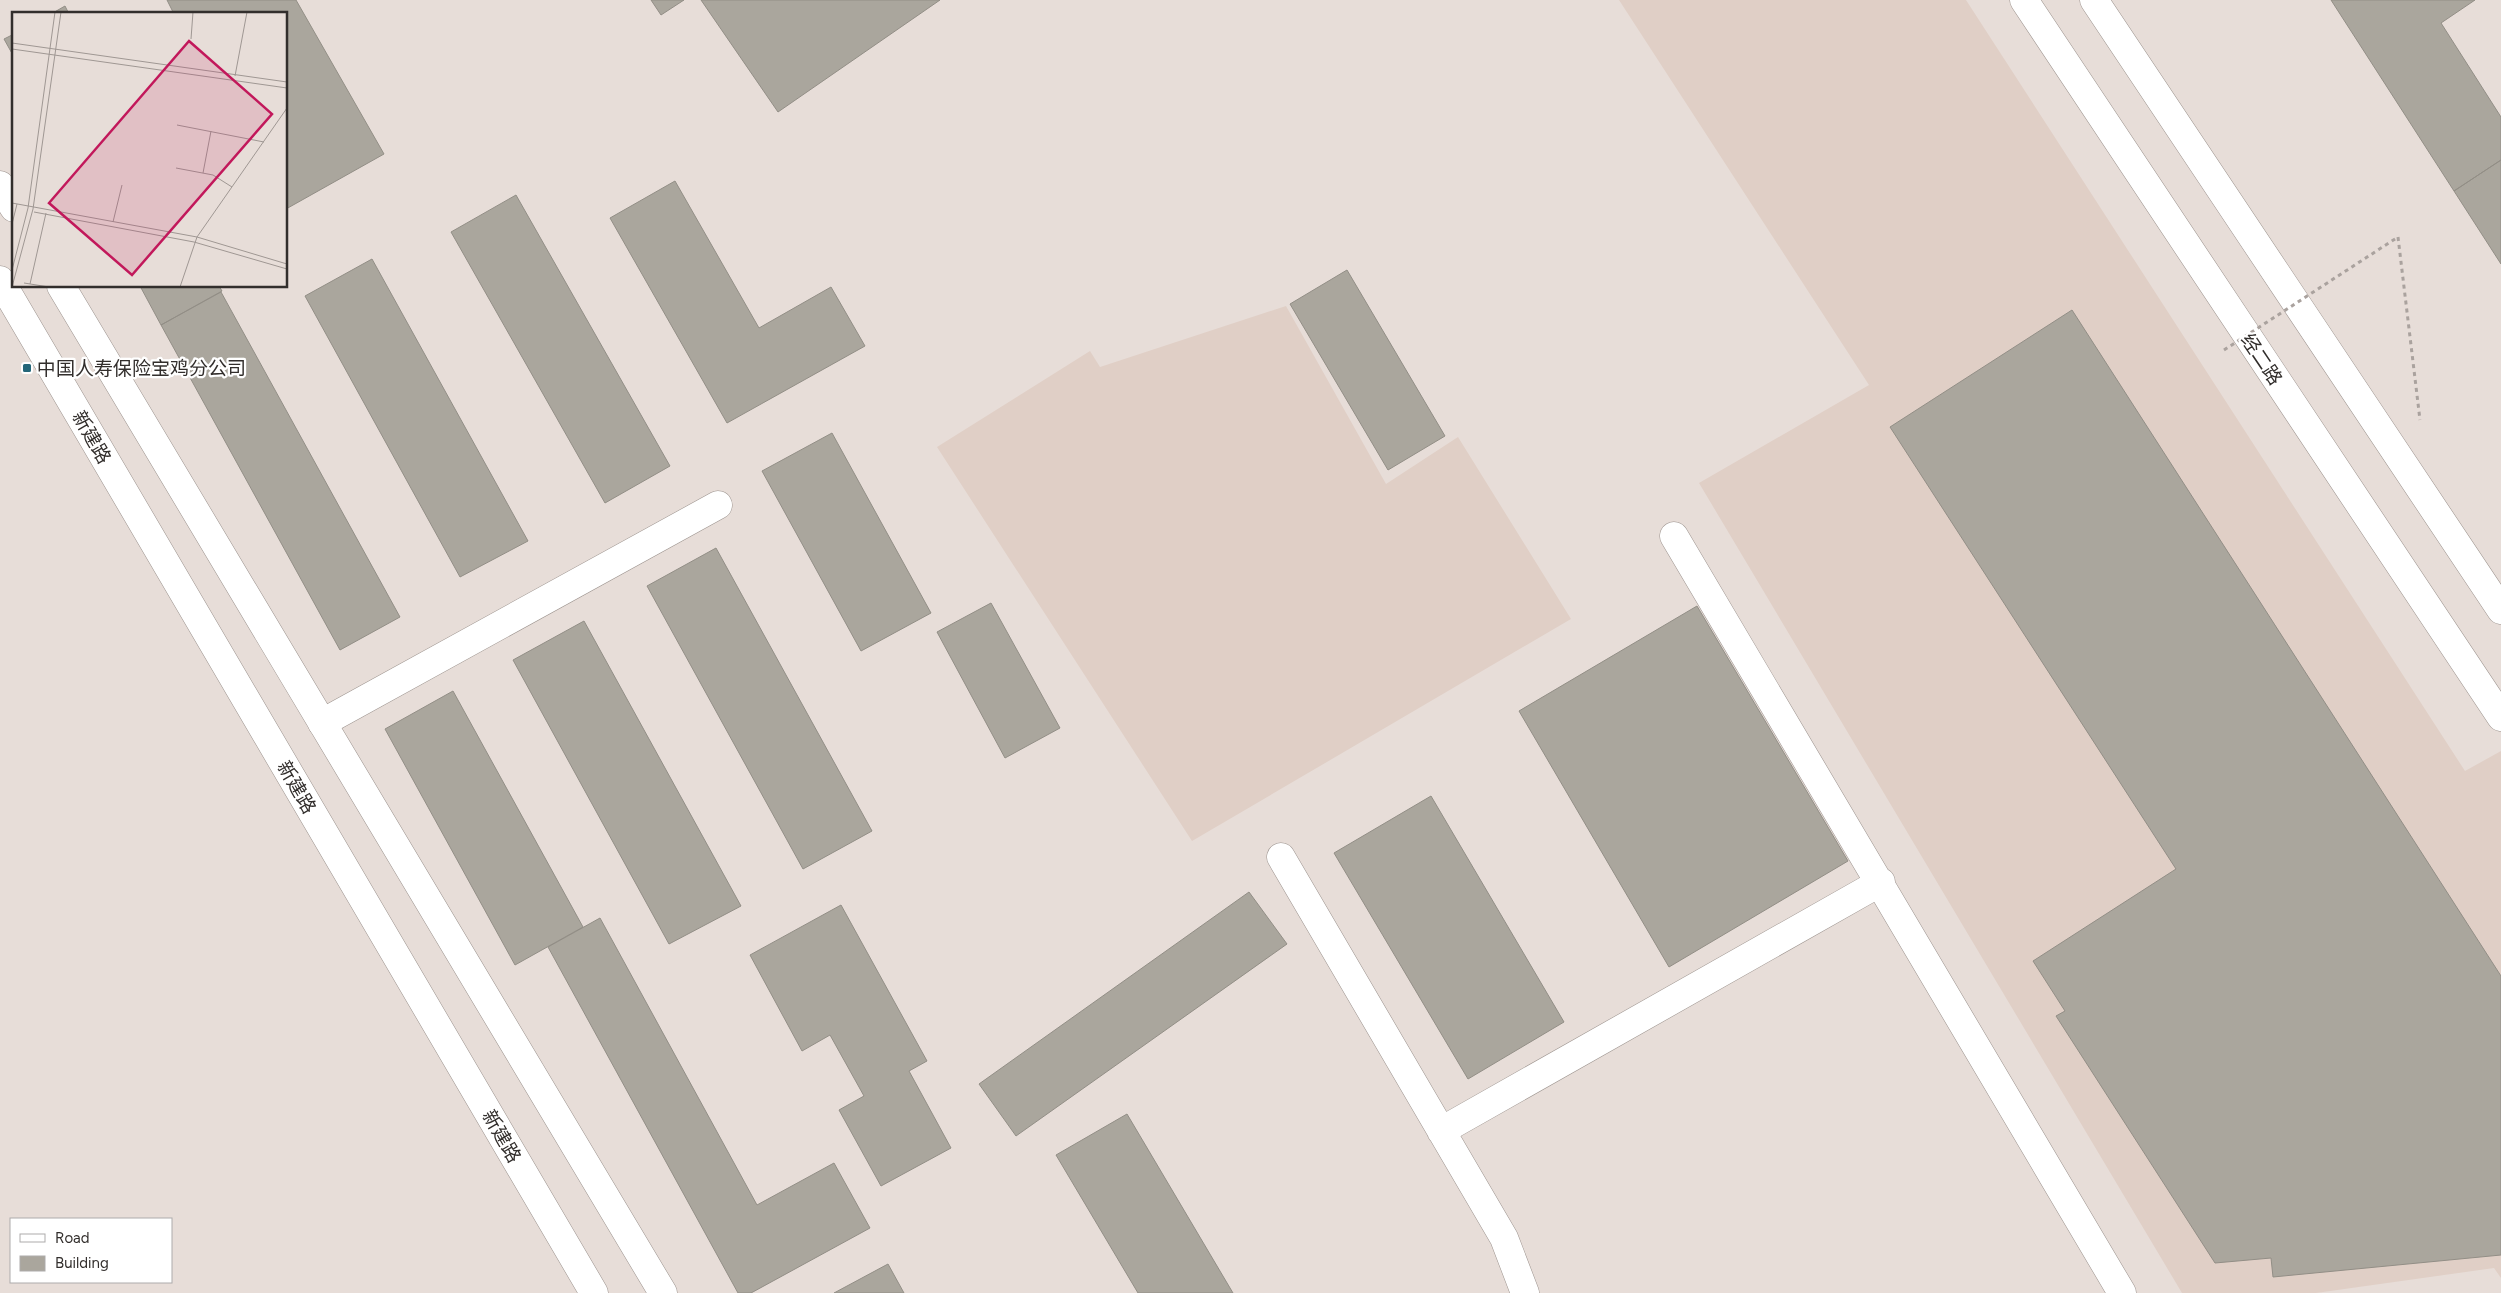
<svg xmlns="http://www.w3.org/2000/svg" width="2501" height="1293" font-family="Figtree,'Noto Sans SC',sans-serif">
<rect width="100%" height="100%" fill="#e7ddd8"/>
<path fill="#e0cfc6" d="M 1619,0 L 1966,0 L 2465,771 L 2501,751 L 2501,1278 L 2494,1268 L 2316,1293 L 2182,1293 L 1699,483 L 1869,385 Z
M 1286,306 L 1386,484 L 1458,437 L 1571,619 L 1192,841 L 937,447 L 1090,351 L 1100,367 Z"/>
<path fill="#aaa69d" stroke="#928e86" d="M 167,0 L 296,0 L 384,154 L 286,209 L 286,14 L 174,14 Z
M 651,0 L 684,0 L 661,15 Z
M 701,0 L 940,0 L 778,112 Z
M 2331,0 L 2475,0 L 2441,23 L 2501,117 L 2501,160 L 2454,191 Z
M 65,6 L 69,14 L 51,14 Z
M 14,34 L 14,57 L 4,39 Z
M 2501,160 L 2501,264 L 2454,191 Z
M 675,181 L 759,328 L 831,287 L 865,346 L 727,423 L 610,218 Z
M 516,195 L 670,466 L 605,503 L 451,232 Z
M 372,259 L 528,541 L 460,577 L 305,296 Z
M 1347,270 L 1445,436 L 1388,470 L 1290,304 Z
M 140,286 L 219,286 L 222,291 L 161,325 Z
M 221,292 L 400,617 L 340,650 L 161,325 Z
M 2072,310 L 2501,976 L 2501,1255 L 2273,1277 L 2271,1258 L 2215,1263 L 2056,1016 L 2065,1011 L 2033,961 L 2176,869 L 1890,427 Z
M 832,433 L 931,613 L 861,651 L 762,471 Z
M 716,548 L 872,831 L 803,869 L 647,586 Z
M 991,603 L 1060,728 L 1005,758 L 937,632 Z
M 1697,606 L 1848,861 L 1669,967 L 1519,711 Z
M 584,621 L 741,906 L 669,944 L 513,660 Z
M 453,691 L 583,927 L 515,965 L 385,729 Z
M 1431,796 L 1564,1022 L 1468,1079 L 1334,853 Z
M 1249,892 L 1287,944 L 1016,1136 L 979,1084 Z
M 841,905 L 927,1061 L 909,1071 L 951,1148 L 881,1186 L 839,1110 L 864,1096 L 830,1035 L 802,1051 L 750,955 Z
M 600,918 L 757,1205 L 834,1163 L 870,1228 L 751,1293 L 738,1293 L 548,947 Z
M 1127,1114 L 1233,1293 L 1138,1293 L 1056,1155 Z
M 888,1264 L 904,1293 L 834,1293 Z"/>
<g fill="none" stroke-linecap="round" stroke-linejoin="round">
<defs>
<path id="minor" d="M 1674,536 L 2122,1293
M 322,723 L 718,505
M 1281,857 L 1504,1238 L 1525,1293
M 1441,1131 L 1881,882"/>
<path id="major" d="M 2024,0 L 2501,717
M 2094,0 L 2501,610
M 0,185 L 14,208
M 0,280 L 594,1293
M 61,286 L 663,1293"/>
</defs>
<use href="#minor" stroke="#9c938e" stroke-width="29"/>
<use href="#major" stroke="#9c938e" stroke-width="29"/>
<path stroke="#aaa29e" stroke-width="3" stroke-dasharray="4 4" stroke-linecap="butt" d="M 2398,237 L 2420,420"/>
<use href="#minor" stroke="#fff" stroke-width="28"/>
<use href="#major" stroke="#fff" stroke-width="28"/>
<path stroke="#aaa29e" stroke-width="3" stroke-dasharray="4 4" stroke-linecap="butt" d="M 2224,350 L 2398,237"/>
</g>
<rect fill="#246679" stroke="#fff" stroke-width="2" x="22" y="363" width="10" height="10" rx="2.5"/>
<g text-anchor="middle" stroke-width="4.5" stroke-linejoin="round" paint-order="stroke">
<g font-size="19" fill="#322e2c" stroke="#fff">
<text transform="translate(2262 359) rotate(56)" y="7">经二路</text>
<text transform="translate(92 437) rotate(60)" y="7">新建路</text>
<text transform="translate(297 787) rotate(60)" y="7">新建路</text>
<text transform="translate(502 1136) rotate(60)" y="7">新建路</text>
</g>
<g font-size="19" fill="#322e2c" stroke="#fff" text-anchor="start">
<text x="37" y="375">中国人寿保险宝鸡分公司</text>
</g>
</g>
<g transform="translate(12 12)">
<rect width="275" height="275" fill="#e7ddd8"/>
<path fill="none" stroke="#9f9793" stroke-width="1" d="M 179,27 L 181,0M 0,31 L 275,70M 0,37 L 275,76M 223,64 L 235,0M 165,113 L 252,130M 164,156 L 201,163 L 220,175M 191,161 L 199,119M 0,191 L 185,225 L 275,252M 22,200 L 182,230 L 275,257M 101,210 L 110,173M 0,212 L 5,192M 185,225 L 275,96M 0,258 L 16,196 L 43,0M 12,271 L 37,275M 18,272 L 34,201M 0,275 L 21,197 L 49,0M 168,275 L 185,225"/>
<path fill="#c2185b" fill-opacity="0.15" stroke="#c2185b" stroke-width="2.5" d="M 177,29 L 260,102 L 120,263 L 37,191 Z"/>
<rect width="275" height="275" fill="none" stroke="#322e2c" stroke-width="2.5"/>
</g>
<rect x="10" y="1218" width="162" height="65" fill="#ffffff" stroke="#adabab"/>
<rect x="20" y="1234" width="25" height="8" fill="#ffffff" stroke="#adabab"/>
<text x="55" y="1243" font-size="15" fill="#322e2c">Road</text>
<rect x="20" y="1256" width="25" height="15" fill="#aaa69d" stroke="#adabab"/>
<text x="55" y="1268" font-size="15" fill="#322e2c">Building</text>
</svg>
